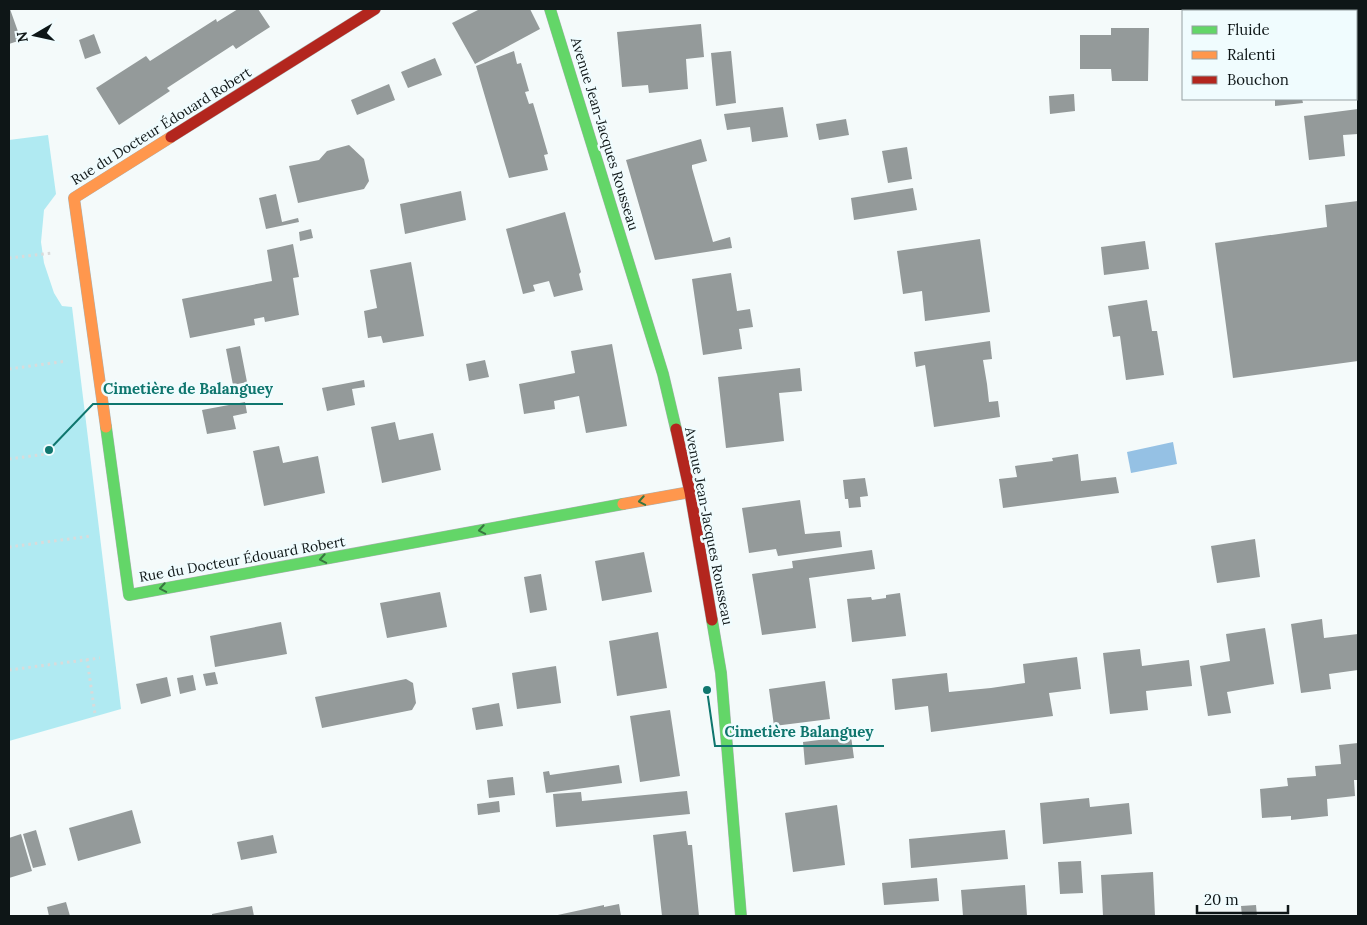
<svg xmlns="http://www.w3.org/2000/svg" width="1367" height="925" font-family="Lora,serif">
<rect width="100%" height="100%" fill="#f4fafa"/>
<path fill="#b0eaf2" d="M 48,135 L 56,194 L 44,210 L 41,242 L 44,263 L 54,293 L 62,306 L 72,307 L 121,709 L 9,741 L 9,140 Z"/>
<path fill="#95c1e4" d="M 1173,442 L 1177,464 L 1131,473 L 1127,452 Z"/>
<path fill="#949a9a" d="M 9,9 L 10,9 L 21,40 L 9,44 Z
M 238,9 L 258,9 L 270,27 L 236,49 L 233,45 L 216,56 L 167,88 L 170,91 L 119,125 L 96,88 L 146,56 L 150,61 L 216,19 L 217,22 Z
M 478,9 L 530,9 L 540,29 L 475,64 L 452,23 L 478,10 Z
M 1208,9 L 1279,9 L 1279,11 L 1208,11 Z
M 1322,9 L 1358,9 L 1358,46 L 1356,46 L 1356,11 L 1322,11 Z
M 701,24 L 704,57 L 686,59 L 688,89 L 649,93 L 648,85 L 622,87 L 617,32 Z
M 1111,28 L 1149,28 L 1148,81 L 1112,81 L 1111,69 L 1080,69 L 1080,35 L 1111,35 Z
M 94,34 L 101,53 L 85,59 L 79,40 Z
M 514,51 L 517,64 L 521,63 L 529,91 L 525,92 L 529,104 L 533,103 L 541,130 L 548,154 L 544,155 L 548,170 L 509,178 L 476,66 Z
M 731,51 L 736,103 L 716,106 L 711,53 Z
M 435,58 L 442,75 L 408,88 L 401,72 Z
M 389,84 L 395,100 L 357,115 L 351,100 Z
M 1074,94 L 1075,111 L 1050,114 L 1049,96 Z
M 1275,99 L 1302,99 L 1303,103 L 1275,106 Z
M 783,107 L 788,137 L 752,142 L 750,127 L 727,130 L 724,114 Z
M 1358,109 L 1358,134 L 1343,135 L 1345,156 L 1309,160 L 1304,116 Z
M 846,119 L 849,135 L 819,140 L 816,124 Z
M 701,139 L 707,161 L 692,165 L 692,168 L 713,242 L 730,237 L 732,248 L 655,260 L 626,160 Z
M 349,145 L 364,159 L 369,181 L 364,189 L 298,203 L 289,166 L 319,160 L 327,151 Z
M 907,147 L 912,179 L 888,183 L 882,151 Z
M 913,188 L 917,210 L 854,220 L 851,198 Z
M 461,191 L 466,220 L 405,234 L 400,204 Z
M 276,194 L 282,222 L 298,218 L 299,222 L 266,229 L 259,198 Z
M 1358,201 L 1358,361 L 1233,378 L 1215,243 L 1327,227 L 1325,205 Z
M 565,212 L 581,272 L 579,274 L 583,290 L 554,297 L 549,281 L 533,285 L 535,291 L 523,294 L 506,229 Z
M 311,229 L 313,238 L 300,241 L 299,232 Z
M 980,239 L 990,312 L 925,321 L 922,291 L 903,294 L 897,251 Z
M 1145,241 L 1149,269 L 1104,275 L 1101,247 Z
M 293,244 L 299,277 L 293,278 L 299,315 L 265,322 L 264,317 L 254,319 L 255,325 L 190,338 L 182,299 L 272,281 L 267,250 Z
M 411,262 L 424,336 L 383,343 L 381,336 L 368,338 L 364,311 L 377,308 L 370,270 Z
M 731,273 L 737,311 L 750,309 L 753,327 L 739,329 L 742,349 L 703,355 L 692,279 Z
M 1147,300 L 1152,331 L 1157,331 L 1164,375 L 1126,380 L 1120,336 L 1113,337 L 1108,306 Z
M 990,341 L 992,359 L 983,360 L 987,384 L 989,402 L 998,401 L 1000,417 L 934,427 L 925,365 L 916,367 L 914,352 Z
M 612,344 L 627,426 L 586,433 L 579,396 L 554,401 L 555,409 L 524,414 L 519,384 L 575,373 L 571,351 Z
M 240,346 L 247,382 L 233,385 L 226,349 Z
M 485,360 L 489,377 L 469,381 L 466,364 Z
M 800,368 L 802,391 L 779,393 L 784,441 L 726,448 L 718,377 Z
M 364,380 L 365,387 L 352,389 L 355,405 L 327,411 L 322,388 Z
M 245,402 L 247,413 L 233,416 L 236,429 L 207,434 L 202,410 Z
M 395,422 L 399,440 L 433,433 L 441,470 L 382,483 L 371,427 Z
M 279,446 L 283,463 L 318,456 L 325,493 L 264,506 L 253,451 Z
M 1078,454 L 1081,481 L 1116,477 L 1119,493 L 1003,508 L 999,479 L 1017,477 L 1015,466 L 1053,461 L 1052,458 Z
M 865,478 L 868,496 L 860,497 L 861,507 L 849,508 L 848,499 L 845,499 L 843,480 Z
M 800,500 L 805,534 L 840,531 L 842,547 L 778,556 L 776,549 L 749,553 L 742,508 Z
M 1255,539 L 1260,577 L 1217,583 L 1211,546 Z
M 872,550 L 875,569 L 809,578 L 816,628 L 762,635 L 752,574 L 793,568 L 792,561 Z
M 644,552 L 652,592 L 602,601 L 595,561 Z
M 541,574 L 547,610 L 530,613 L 524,577 Z
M 440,592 L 447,627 L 387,638 L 380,603 Z
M 900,593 L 906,636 L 852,642 L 847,599 L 871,597 L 872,600 L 886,598 L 886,595 Z
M 1322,619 L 1324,638 L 1358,634 L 1358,670 L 1329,674 L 1331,689 L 1301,693 L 1291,624 Z
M 281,622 L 287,654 L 215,667 L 210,636 Z
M 1265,628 L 1274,684 L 1227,692 L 1231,713 L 1208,716 L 1200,666 L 1230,661 L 1226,634 Z
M 658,632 L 667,688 L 617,696 L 609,641 Z
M 1140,649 L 1142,666 L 1189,660 L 1192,686 L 1146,691 L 1148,710 L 1110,714 L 1103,653 Z
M 1077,657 L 1081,689 L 1049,693 L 1053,716 L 931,732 L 928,706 L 895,710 L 892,679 L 947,673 L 949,692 L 991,688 L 1025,683 L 1023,664 Z
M 556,666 L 561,703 L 517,709 L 512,673 Z
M 215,672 L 218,684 L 206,686 L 203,674 Z
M 193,675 L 196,690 L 180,694 L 177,678 Z
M 167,677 L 171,696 L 141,704 L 136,684 Z
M 406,679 L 413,683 L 416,703 L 412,710 L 322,728 L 315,697 Z
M 825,681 L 830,719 L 774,726 L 769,689 Z
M 499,703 L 503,726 L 476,730 L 472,708 Z
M 670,710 L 680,776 L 640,782 L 630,716 Z
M 851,736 L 854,758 L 805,765 L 803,742 Z
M 1358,743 L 1358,780 L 1354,780 L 1355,796 L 1327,799 L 1328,816 L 1291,820 L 1291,816 L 1262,818 L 1260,789 L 1288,786 L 1287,778 L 1316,776 L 1315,766 L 1341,764 L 1339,745 Z
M 619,765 L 622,783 L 546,793 L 543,772 L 549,771 L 550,775 Z
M 513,777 L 515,795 L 489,798 L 487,780 Z
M 687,791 L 690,814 L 556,827 L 553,794 L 581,792 L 582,801 Z
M 1089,798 L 1090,807 L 1129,803 L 1132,834 L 1043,844 L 1040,803 Z
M 499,801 L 500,812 L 478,815 L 477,804 Z
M 837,805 L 845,865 L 793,872 L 785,813 Z
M 132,810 L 141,843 L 78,861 L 69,828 Z
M 36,830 L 46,865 L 33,868 L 23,834 Z
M 1005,830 L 1008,859 L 911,868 L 909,839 Z
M 686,831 L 688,845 L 692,845 L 699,916 L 662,916 L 653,835 Z
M 21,834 L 32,871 L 9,878 L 9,838 Z
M 273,835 L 277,853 L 241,860 L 237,842 Z
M 1081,861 L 1083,893 L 1060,894 L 1058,862 Z
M 1153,872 L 1155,916 L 1103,916 L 1101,875 Z
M 937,878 L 939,901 L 884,905 L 882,883 Z
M 1025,885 L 1027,916 L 963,916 L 961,890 Z
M 66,902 L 70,916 L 49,916 L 47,907 Z
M 619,904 L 621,916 L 553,916 L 604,905 L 604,907 Z
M 1256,905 L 1257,916 L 1242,916 L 1241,906 Z
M 252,906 L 254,916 L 212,916 L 212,914 Z"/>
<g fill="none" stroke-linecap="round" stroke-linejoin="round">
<defs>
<path id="fast" d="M 550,9 L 663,374 L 676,429
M 106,427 L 129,595 L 623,504
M 712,620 L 721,673 L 741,916"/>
<path id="slow" d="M 106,427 L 74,198 L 171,137
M 623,504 L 690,492"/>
<path id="jam" d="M 171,137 L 375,9
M 676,429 L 690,492 L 712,620"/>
</defs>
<use href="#fast" stroke="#aab1b1" stroke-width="12"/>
<use href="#slow" stroke="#aab1b1" stroke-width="12"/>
<use href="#jam" stroke="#aab1b1" stroke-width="12"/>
<path stroke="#d9dbdb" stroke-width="3" stroke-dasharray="2.5 4" stroke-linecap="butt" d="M 9,258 L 53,253
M 9,369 L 67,361
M 9,459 L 54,453
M 9,547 L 91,536
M 87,659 L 95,714
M 9,670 L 100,658"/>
<use href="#fast" stroke="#63d668" stroke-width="11"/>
<use href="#slow" stroke="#ff974d" stroke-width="11"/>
<use href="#jam" stroke="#b3261e" stroke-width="11"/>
</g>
<defs><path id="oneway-chevron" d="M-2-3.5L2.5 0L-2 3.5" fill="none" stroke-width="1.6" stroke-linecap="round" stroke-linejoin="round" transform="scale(1.25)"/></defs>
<g stroke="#387640">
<use href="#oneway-chevron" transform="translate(642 501) rotate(170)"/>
<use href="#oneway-chevron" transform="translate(482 530) rotate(170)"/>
<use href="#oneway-chevron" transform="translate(323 559) rotate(170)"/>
<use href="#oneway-chevron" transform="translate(163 588) rotate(170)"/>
</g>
<g text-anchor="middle" stroke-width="5" stroke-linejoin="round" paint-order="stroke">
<g font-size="14" fill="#0e1617" stroke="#f0fcfe">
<text transform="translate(161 126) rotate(-32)" y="5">Rue du Docteur Édouard Robert</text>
<text transform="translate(605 134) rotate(73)" y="5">Avenue Jean-Jacques Rousseau</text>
<text transform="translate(709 526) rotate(79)" y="5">Avenue Jean-Jacques Rousseau</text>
<text transform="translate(242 559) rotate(-10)" y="5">Rue du Docteur Édouard Robert</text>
</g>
</g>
<path fill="none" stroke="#0f766e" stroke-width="2" d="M49 450L93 404H283M707 690L715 746H884"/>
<g fill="#0f766e" stroke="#f0fcfe" stroke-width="2">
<circle cx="49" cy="450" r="5"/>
<circle cx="707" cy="690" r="5"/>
</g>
<g font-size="15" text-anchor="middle" font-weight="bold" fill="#0f766e" stroke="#f0fcfe" stroke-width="5" stroke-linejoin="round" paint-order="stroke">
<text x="188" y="394">Cimetière de Balanguey</text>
<text x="799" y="737">Cimetière Balanguey</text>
</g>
<rect width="1367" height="925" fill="none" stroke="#0e1617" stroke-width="20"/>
<rect x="1182" y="10" width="175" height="90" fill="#f0fcfe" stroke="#96a0a2"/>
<rect x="1192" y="26" width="25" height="8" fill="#63d668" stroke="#96a0a2"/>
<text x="1227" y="35" font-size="15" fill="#0e1617">Fluide</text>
<rect x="1192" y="51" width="25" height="8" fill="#ff974d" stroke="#96a0a2"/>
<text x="1227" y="60" font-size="15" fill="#0e1617">Ralenti</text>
<rect x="1192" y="76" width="25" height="8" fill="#b3261e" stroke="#96a0a2"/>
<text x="1227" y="85" font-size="15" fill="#0e1617">Bouchon</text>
<g transform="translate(35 35) rotate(261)" stroke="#f0fcfe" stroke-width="4" paint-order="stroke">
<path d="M0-4L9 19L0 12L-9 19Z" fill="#0e1617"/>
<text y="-8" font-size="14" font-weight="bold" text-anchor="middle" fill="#0e1617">N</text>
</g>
<path d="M1197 905v8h91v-8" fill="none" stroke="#0e1617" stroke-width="2.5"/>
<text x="1204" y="905" font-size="15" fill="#0e1617" stroke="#f0fcfe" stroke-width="4" paint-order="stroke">20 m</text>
</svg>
